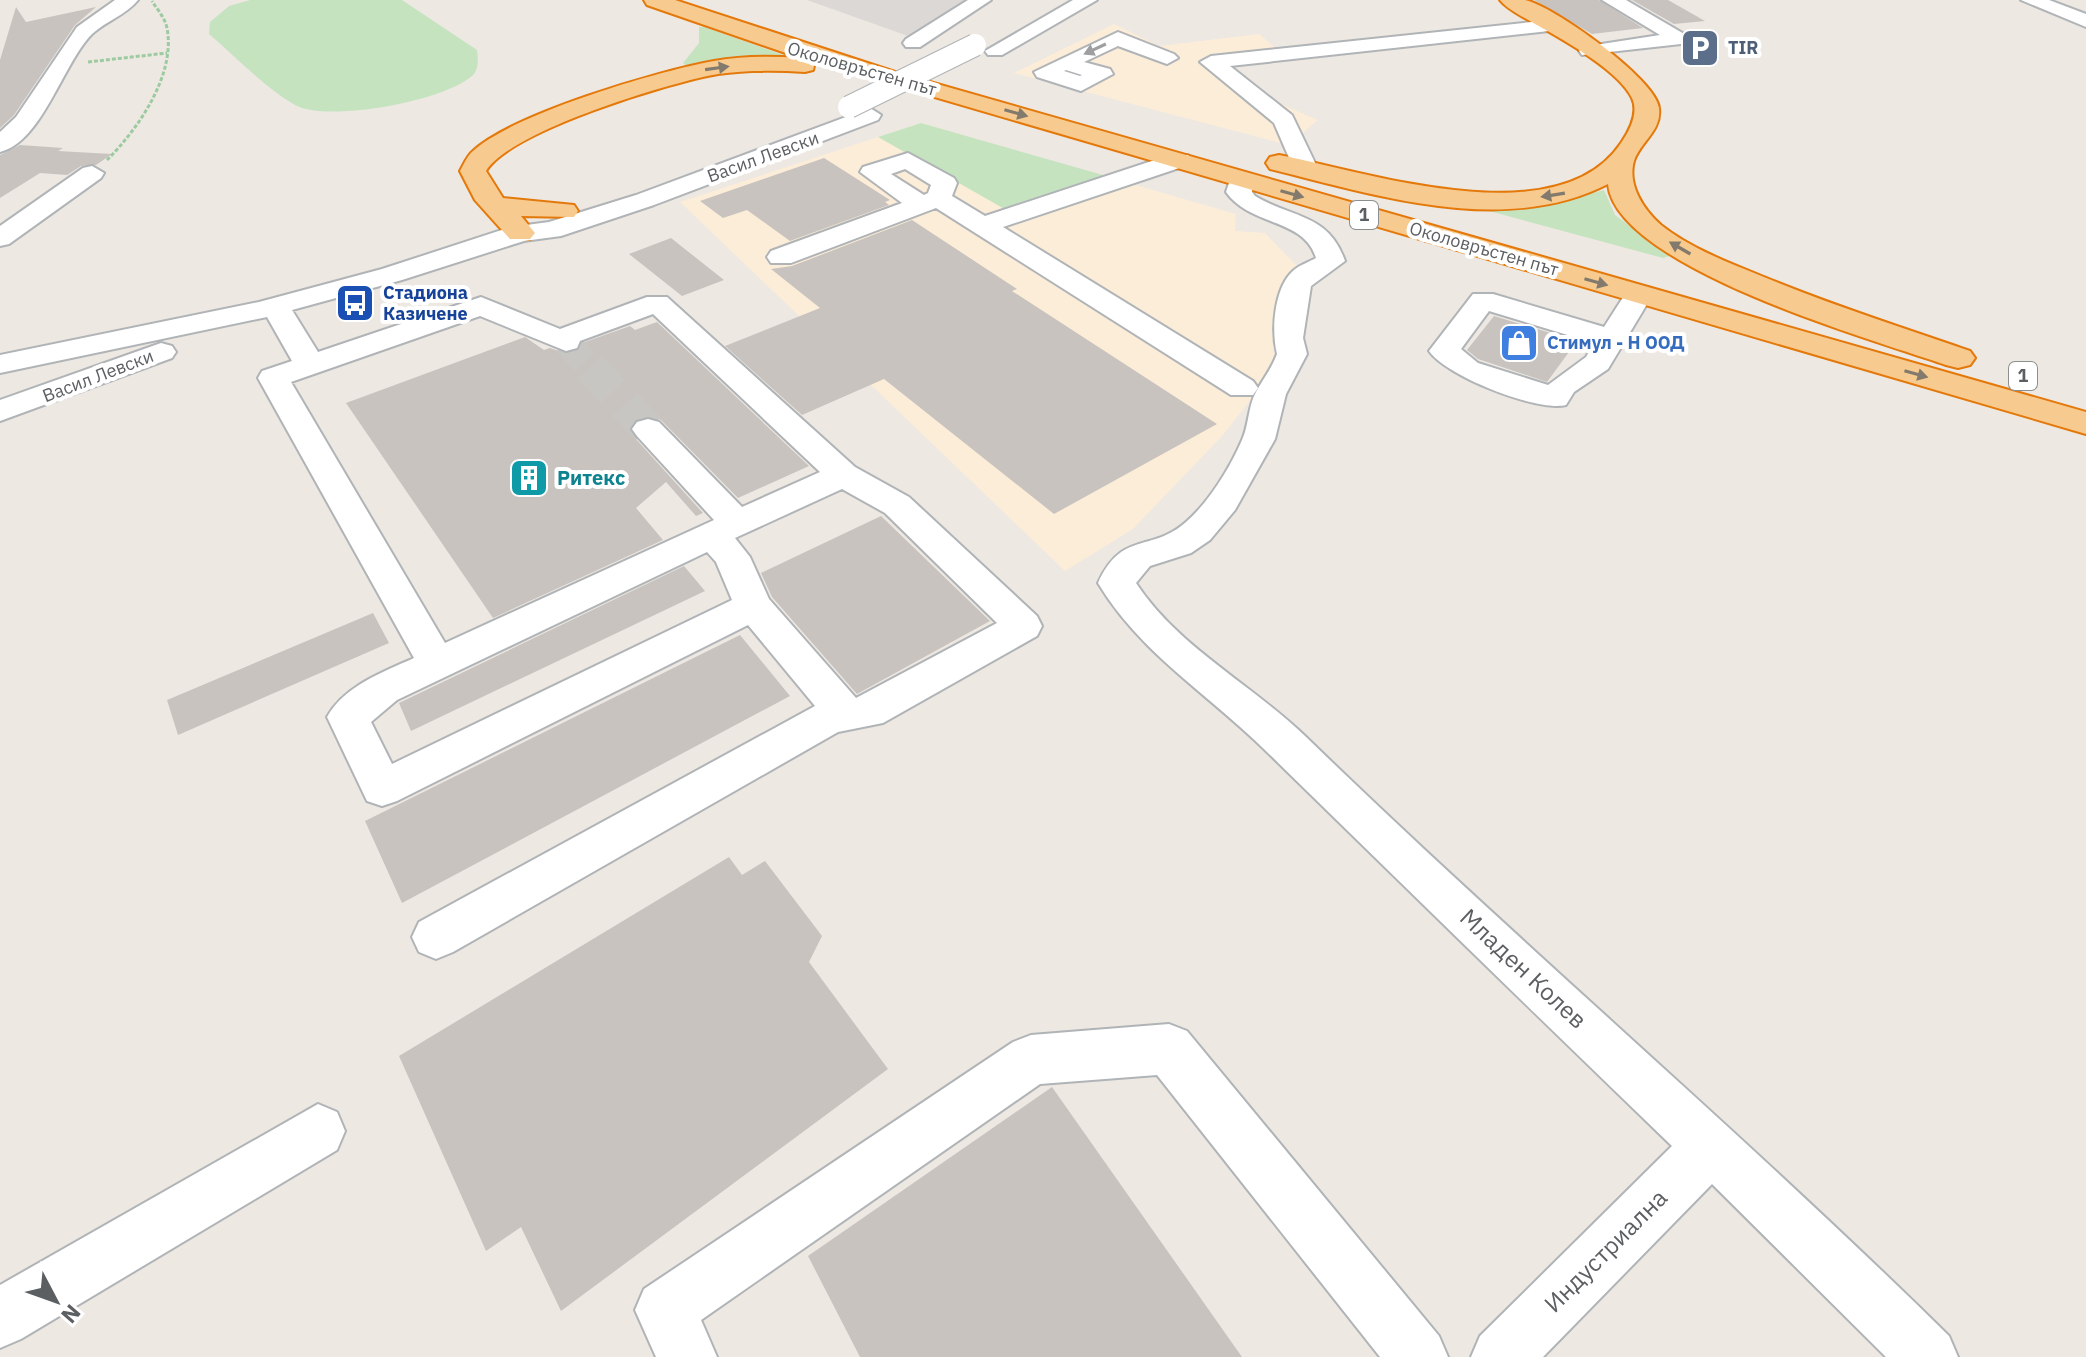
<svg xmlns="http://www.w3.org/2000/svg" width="2086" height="1357" font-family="'IBM Plex Sans',sans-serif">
<rect width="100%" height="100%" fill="#ede8e2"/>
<path fill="#fcedd8" d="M 1114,24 L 1159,46 L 1259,34 L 1285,56 L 1232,63 L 1229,68 L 1274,101 L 1318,120 L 1288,145 L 1014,73 Z
M 921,123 L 1236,214 L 1235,231 L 1265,233 L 1299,268 L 1272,373 L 1223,435 L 1133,529 L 1065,571 L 680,202 Z"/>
<path fill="#dbd8d5" d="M 807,0 L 986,0 L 908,36 Z"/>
<path fill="#c6e3c0" d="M 250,0 L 402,0 L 477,50 C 478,58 479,67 474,74 C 448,101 327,123 295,105 C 264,87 236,57 209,34 L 210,22 L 229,6 Z
M 699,27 L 704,27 L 792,58 L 689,68 L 683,63 L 699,43 Z
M 921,123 L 1110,177 L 1008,211 L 878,137 Z
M 1604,190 L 1615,215 L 1670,256 L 1663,258 L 1478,208 L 1542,206 Z"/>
<path fill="#c8c3bf" d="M 1534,0 L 1599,0 L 1643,28 L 1592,34 Z
M 1632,0 L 1668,0 L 1705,21 L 1674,24 Z
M 16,7 L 26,22 L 96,7 L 75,25 L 14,115 L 0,128 L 0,60 Z
M 20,145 L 63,148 L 58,151 L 112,154 L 96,165 L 81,166 L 67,175 L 40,173 L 0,198 L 0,155 Z
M 824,158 L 890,200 L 885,202 L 889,205 L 790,241 L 747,210 L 723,218 L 700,201 Z
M 912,220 L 1017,289 L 1012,291 L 1217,424 L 1054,514 L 884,379 L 802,415 L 725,346 L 820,308 L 771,269 L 792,266 Z
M 671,238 L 724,280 L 682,296 L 629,254 Z
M 1494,316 L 1577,341 L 1547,382 L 1478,359 L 1467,350 Z
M 657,322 L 809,466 L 738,498 L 661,420 L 649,416 L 636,419 L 629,429 L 635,438 L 703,513 L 696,516 L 666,482 L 636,508 L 663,540 L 493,618 L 346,403 L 525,337 L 544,350 L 550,348 L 567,354 L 578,351 L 582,343 L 630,326 L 635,330 Z
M 881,516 L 990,621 L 857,694 L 772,597 L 761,573 Z
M 684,566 L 705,591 L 411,731 L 399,703 Z
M 373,613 L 389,643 L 178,735 L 167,700 Z
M 740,635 L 790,696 L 402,903 L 365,821 Z
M 729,857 L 742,875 L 765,861 L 822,936 L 809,962 L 888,1069 L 561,1311 L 521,1227 L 486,1251 L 399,1056 Z
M 1052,1087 L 1242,1357 L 860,1357 L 808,1256 Z"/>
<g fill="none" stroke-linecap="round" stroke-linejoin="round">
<path stroke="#c8c6c2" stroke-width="27" stroke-dasharray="27 14" stroke-linecap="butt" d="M 566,342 L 591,369"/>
<path stroke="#c8c6c2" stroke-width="34" stroke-dasharray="34 17" stroke-linecap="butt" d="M 590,367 L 648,429"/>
<defs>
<path id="minor" d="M 115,0 L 138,0 C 126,15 106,21 92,34 C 63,63 42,142 0,152 L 0,132 L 16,117 L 77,27 Z
M 968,0 L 991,0 L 920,47 L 906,47 L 903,43 L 906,39 Z
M 1073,0 L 1097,0 L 1002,55 L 988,55 L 985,51 Z
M 1602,0 L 1626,0 L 1691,38 L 1681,44 L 1582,55 L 1579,51 L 1582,47 L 1660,35 Z
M 2021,0 L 2049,0 L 2086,14 L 2086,27 Z
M 1551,20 L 1558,22 L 1561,26 L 1558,30 L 1230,66 L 1292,115 L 1317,167 L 1305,174 L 1293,167 L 1274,123 L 1200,62 L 1211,56 Z
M 1118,32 L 1174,54 L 1178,58 L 1167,64 L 1118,46 L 1084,62 L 1110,69 L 1113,74 L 1081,91 L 1037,77 L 1034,72 ZM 1064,71 L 1066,70 L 1082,75 L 1080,76 Z
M 870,108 L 881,115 L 878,120 L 654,205 L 561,236 L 524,241 L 402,280 L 292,310 L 318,352 L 481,297 L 560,329 L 647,297 L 667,297 L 855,467 L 909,497 L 1037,616 L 1042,626 L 1037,636 L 883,723 L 838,732 L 453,952 L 436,959 L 419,952 L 412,937 L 419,922 L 815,706 L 748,625 L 397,801 L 382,806 L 367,801 L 327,717 C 344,686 383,672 414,658 L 258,378 L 262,371 L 292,361 L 267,317 L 0,373 L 0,355 L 259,302 L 382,269 L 511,227 L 549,222 L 636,195 ZM 653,314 L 820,472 L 742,507 L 659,422 L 648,419 L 637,422 L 632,429 L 637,436 L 714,520 L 445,643 L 291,382 L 480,316 L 566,351 L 577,348 L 580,341 ZM 842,489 L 885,513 L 997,623 L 856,698 L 769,599 L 750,557 L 735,538 ZM 707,552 L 716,562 L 732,600 L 392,764 L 371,722 L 397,700 Z
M 908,153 L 954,178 L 957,183 L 952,196 L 985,216 L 1170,155 L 1188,155 L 1191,160 L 1188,165 L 1003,227 L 1253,381 L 1258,388 L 1253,395 L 1231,395 L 936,208 L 791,263 L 771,263 L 767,257 L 771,251 L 902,203 L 860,172 L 863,167 ZM 905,169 L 931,185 L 928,193 L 924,195 L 891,174 Z
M 92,166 L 104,173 L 101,178 L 9,244 L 0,246 L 0,226 L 83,168 Z
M 1241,172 L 1253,179 L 1252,192 L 1255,196 C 1293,219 1328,213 1345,261 L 1311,286 L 1303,338 L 1307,354 L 1286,394 L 1275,439 L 1235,510 L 1210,540 L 1191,553 L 1150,566 L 1136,583 C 1177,646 1251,684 1305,736 C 1516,941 1740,1130 1949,1336 L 1958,1357 L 1886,1357 L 1712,1184 L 1543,1357 L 1471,1357 L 1480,1336 L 1672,1146 C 1535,1014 1400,882 1264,749 C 1207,693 1140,653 1098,583 C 1122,530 1151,553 1186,522 C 1209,502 1230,468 1242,440 C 1249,425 1248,406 1256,392 C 1263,379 1272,368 1277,354 C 1271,330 1274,287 1294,270 C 1300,265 1309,262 1316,258 C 1304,218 1251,227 1226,192 L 1232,174 Z
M 1639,286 L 1649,288 L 1653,294 L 1608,369 L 1574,392 L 1566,405 C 1537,412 1446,376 1429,351 L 1473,294 L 1493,294 L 1604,327 L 1629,288 ZM 1489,311 L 1594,343 L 1586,357 L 1548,385 L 1478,363 L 1461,349 Z
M 161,343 L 172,346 L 176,352 L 172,358 L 0,421 L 0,400 Z
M 1169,1024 L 1187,1031 L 1439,1336 L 1448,1357 L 1380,1357 L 1157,1075 L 1040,1084 L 701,1320 L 717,1357 L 656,1357 L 635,1310 L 644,1289 L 1013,1042 L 1031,1035 Z
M 318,1104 L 337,1112 L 345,1131 L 337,1150 L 21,1339 L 0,1348 L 0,1285 Z"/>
<path id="highway" d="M 644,0 L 675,0 L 895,72 L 2086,412 L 2086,434 L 815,62 L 813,70 L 805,72 C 776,70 747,70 718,74 C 671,82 510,131 486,171 L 503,198 L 574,205 L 578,211 L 574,217 L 521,216 L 535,233 L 530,239 L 510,239 L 475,200 L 460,171 C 464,164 467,156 473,151 C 513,114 658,71 714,61 C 742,56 771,56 800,58 L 647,5 Z
M 1500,0 C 1508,0 1517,0 1525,0 C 1552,5 1656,79 1659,108 C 1662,131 1640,142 1634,161 C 1627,185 1644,210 1661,225 C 1690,248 1729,263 1764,277 C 1831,305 1901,327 1970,351 L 1975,358 L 1970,365 L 1958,368 L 1946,365 C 1874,340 1616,267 1608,184 C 1505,237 1375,195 1270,169 L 1266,163 L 1270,157 L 1279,155 C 1368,172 1558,237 1621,143 C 1630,130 1639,113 1632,98 C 1618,69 1558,37 1530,21 C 1520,15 1507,9 1500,0 Z"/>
</defs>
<use href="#minor" stroke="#b0b4b7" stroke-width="4"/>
<use href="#highway" stroke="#e4790b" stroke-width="4"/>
<path stroke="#9dcba1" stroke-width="3" stroke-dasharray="4 2" stroke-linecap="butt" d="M 88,62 L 167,53
M 107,160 C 138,129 176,75 167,28 C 165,18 157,9 152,1"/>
<use href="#minor" fill="#fff" fill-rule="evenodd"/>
<use href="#highway" fill="#f7ca8f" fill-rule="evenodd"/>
<defs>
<path id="minor-bridge" d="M 849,107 L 975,45"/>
</defs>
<use href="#minor-bridge" stroke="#b0b4b7" stroke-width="24" stroke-linecap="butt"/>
<use href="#minor-bridge" stroke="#fff" stroke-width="22"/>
</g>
<defs><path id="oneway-solid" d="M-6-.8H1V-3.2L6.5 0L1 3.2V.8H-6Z" transform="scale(2)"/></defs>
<use fill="#9d9fa1" href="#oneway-solid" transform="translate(1095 49) rotate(155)"/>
<g fill="#827a6d">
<use href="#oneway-solid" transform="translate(717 68) rotate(-8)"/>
<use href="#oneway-solid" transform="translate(1016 113) rotate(16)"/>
<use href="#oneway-solid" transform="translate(1292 194) rotate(16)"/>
<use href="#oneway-solid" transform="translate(1553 195) rotate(171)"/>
<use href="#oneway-solid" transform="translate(1680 248) rotate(-150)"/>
<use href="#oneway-solid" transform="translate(1596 282) rotate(16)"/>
<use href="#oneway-solid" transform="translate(1916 374) rotate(16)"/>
</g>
<defs>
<symbol id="parking-square" viewBox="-11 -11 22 22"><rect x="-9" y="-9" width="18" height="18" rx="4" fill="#5c6f8a" stroke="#fff"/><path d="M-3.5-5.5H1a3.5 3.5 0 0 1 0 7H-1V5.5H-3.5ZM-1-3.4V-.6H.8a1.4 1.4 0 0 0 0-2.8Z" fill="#fff"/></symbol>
<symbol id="bus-square" viewBox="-11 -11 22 22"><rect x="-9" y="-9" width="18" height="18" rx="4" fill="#1a4fb4" stroke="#fff"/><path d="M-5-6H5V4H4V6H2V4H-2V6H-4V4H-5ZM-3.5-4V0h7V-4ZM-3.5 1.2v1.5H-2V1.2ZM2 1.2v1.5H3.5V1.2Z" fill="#fff"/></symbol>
<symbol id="shop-square" viewBox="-11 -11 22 22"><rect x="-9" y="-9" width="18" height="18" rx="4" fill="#3f7fe0" stroke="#fff"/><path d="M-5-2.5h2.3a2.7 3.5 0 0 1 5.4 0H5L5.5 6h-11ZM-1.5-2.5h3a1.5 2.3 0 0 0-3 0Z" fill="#fff"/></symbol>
<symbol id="building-square" viewBox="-11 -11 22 22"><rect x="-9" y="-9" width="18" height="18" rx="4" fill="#0f9aa8" stroke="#fff"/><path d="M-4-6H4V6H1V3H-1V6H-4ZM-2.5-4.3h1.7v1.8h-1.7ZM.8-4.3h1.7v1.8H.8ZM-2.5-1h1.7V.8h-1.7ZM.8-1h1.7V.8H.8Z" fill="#fff"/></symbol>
</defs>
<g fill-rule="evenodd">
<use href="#parking-square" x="1678" y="26" width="44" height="44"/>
<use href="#bus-square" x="333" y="281" width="44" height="44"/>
<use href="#shop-square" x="1497" y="321" width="44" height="44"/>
<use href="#building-square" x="507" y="456" width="44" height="44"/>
</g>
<g text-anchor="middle" stroke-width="8" stroke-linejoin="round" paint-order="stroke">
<g font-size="18" font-weight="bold" fill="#4e5e75" stroke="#fff" text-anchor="start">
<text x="1728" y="54">TIR</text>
</g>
<g font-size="18" fill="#5b5f62" stroke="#fff">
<text transform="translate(862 69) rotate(16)" y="6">Околовръстен път</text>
<text transform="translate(763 157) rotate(-20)" y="6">Васил Левски</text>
<text transform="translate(1484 249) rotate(16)" y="6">Околовръстен път</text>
<text transform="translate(98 376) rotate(-21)" y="6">Васил Левски</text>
</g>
<g fill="#fff" stroke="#8c8f91" stroke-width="2">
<rect x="1350" y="201" width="28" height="28" rx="6"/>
<rect x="2009" y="362" width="28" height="28" rx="6"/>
</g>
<g font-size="18" font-weight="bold" fill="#5b5f62">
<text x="1364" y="221">1</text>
<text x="2023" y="382">1</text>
</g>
<g font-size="18" font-weight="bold" fill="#164399" stroke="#fff" text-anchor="start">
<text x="383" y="299">Стадиона<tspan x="383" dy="21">Казичене</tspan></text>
</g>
<g font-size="18" font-weight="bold" fill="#366cbe" stroke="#fff" text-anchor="start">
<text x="1547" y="349">Стимул - Н ООД</text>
</g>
<g font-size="20" font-weight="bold" fill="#0d838f" stroke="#fff" text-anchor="start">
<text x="557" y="485">Ритекс</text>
</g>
<g font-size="24" fill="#5b5f62" stroke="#fff">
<text transform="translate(1523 969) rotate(43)" y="8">Младен Колев</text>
<text transform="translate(1606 1251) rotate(-45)" y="8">Индустриална</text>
</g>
</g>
<g transform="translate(56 1301) rotate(131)" stroke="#ffffff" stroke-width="6" paint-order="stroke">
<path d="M0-6L14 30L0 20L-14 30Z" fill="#5b5f62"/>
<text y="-12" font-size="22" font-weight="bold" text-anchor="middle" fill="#5b5f62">N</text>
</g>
</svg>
